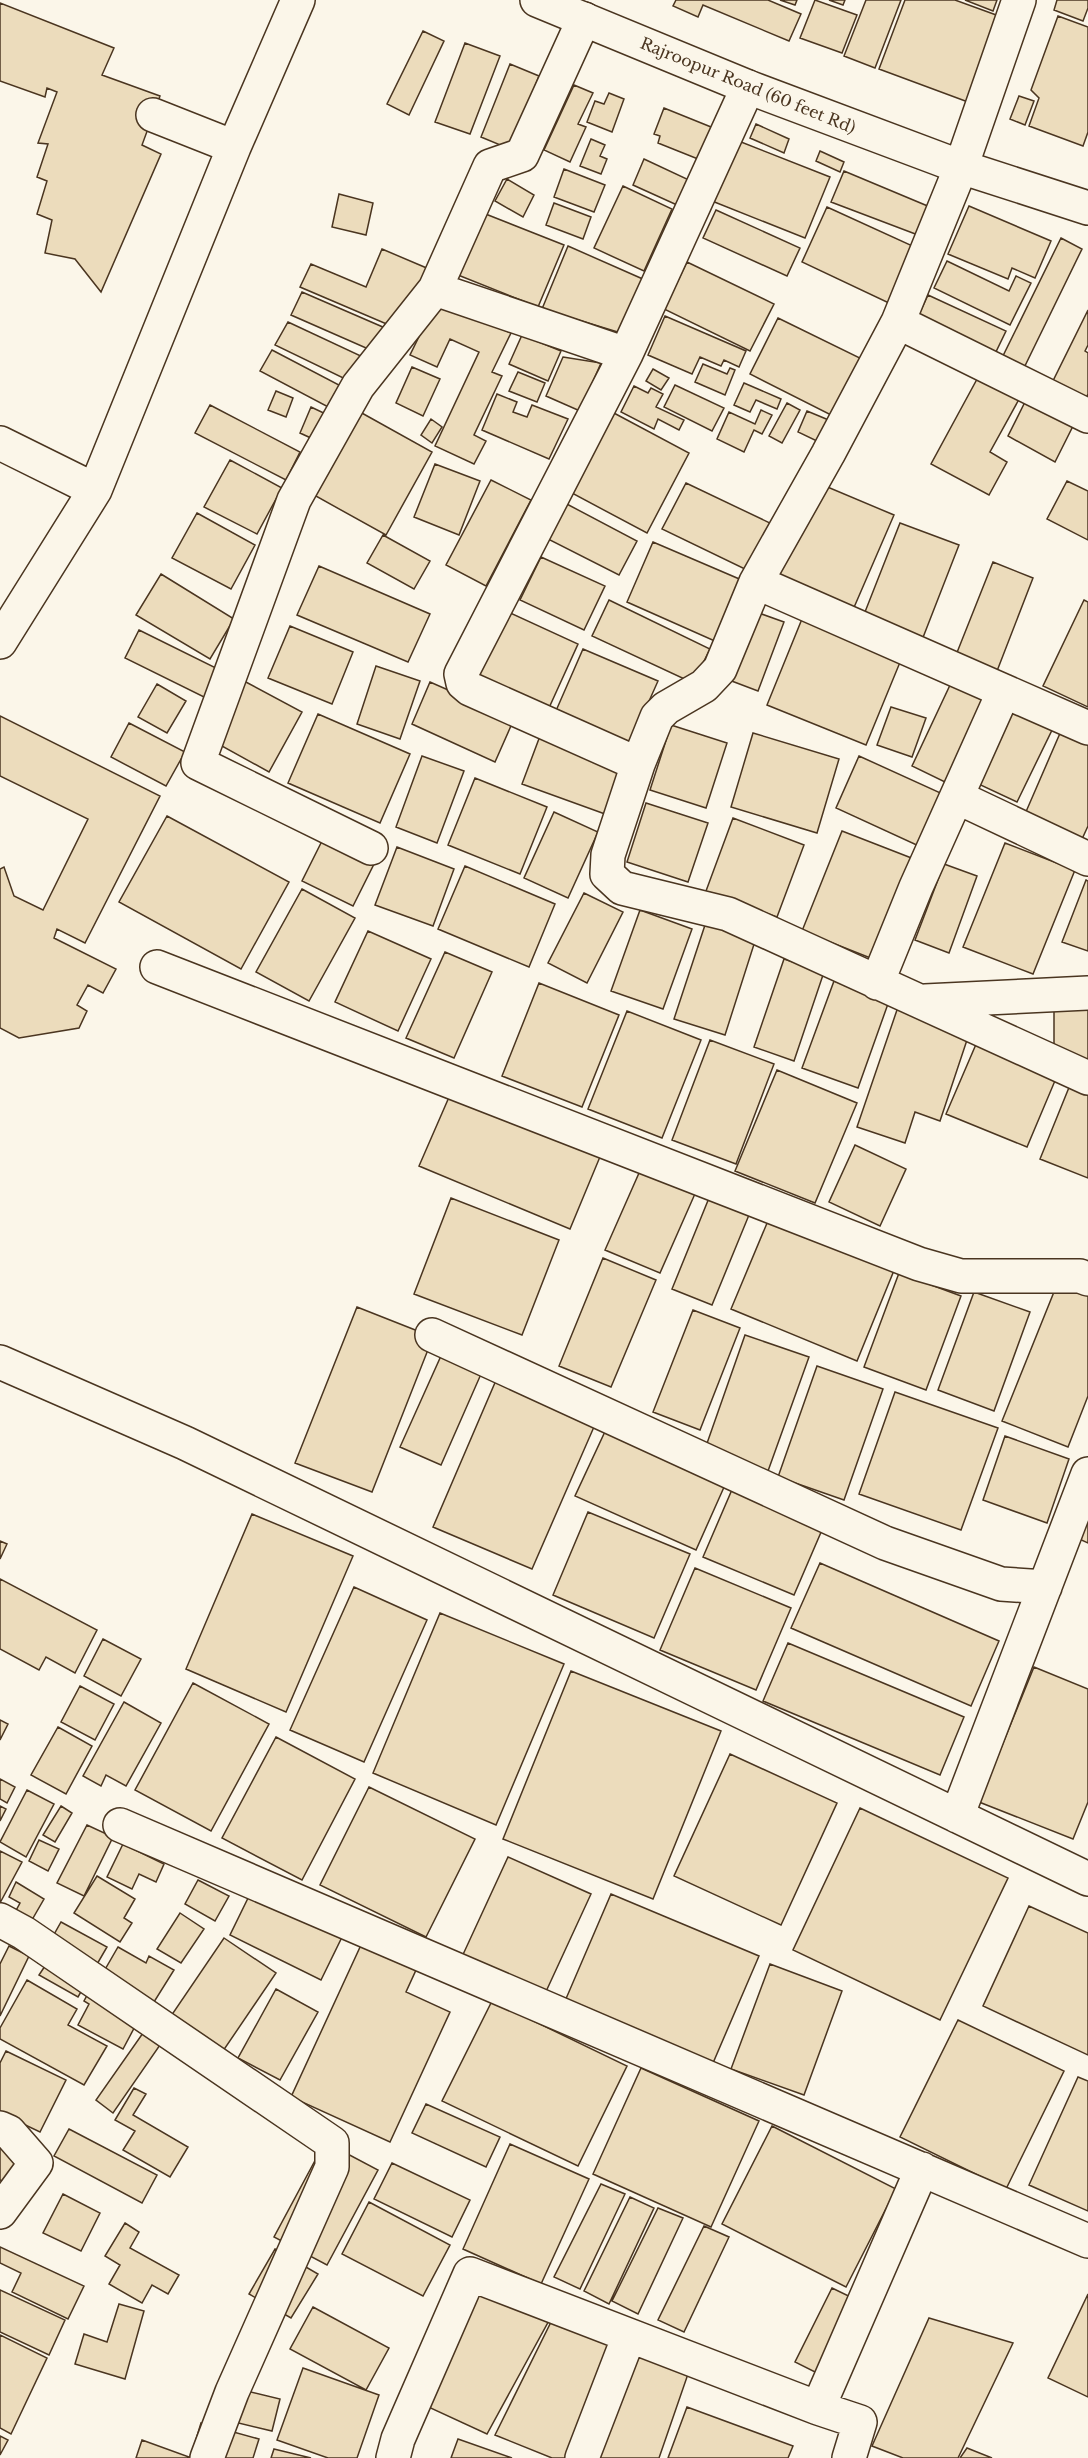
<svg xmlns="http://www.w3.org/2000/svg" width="1088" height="2458" font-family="'Libre Baskerville',serif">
<rect width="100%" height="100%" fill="#fbf6e9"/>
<path fill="#ecdcbc" stroke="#4a3520" stroke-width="1.5" d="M 676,0 L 768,0 L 801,14 L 789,41 L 703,5 L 698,17 L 673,6 Z
M 780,0 L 797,0 L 795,5 Z
M 815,0 L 857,15 L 842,53 L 800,38 Z
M 829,0 L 845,0 L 843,5 Z
M 866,0 L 901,0 L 875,68 L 844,56 Z
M 905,0 L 955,0 L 999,16 L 968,102 L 879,69 Z
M 965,0 L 997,0 L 993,11 Z
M 1057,0 L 1088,0 L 1088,8 L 1083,21 L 1054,10 Z
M 0,3 L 114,48 L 102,75 L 160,96 L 142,145 L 161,154 L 101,292 L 75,259 L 45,253 L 52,220 L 37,214 L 47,181 L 37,177 L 48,144 L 38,143 L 57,92 L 47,88 L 45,97 L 0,81 Z
M 1058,16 L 1088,27 L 1088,132 L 1083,146 L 1029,126 L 1039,98 L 1031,90 Z
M 423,31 L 444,41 L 409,115 L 387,104 Z
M 465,43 L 500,56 L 470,134 L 435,122 Z
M 510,64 L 539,76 L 510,149 L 481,137 Z
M 574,85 L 593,93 L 578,124 L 586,127 L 570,162 L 544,150 Z
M 609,93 L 624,99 L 612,132 L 587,122 L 595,101 L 604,104 Z
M 1019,96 L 1034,101 L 1025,125 L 1010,119 Z
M 664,108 L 716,129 L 703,161 L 658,143 L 660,136 L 654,134 Z
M 756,124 L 789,139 L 784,153 L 750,138 Z
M 591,139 L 605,145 L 600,156 L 607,159 L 601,174 L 580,166 Z
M 736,140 L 830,177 L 805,238 L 712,201 Z
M 820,151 L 844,162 L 840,172 L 816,161 Z
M 644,159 L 689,180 L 677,205 L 633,185 Z
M 564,169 L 605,185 L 594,212 L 554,197 Z
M 844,171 L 930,207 L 918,235 L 831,202 Z
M 507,179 L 534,195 L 523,217 L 495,201 Z
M 623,186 L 672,209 L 644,271 L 594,248 Z
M 339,194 L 373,203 L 366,235 L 332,227 Z
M 554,203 L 591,217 L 583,239 L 546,225 Z
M 969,206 L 1051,241 L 1035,278 L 1012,268 L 1008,279 L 948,254 Z
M 827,207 L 917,248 L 891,304 L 802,262 Z
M 716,210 L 800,248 L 787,276 L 703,238 Z
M 478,211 L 564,245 L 538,307 L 453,273 Z
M 1061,238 L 1082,249 L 1020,376 L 998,366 Z
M 568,246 L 645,280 L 621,333 L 542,309 Z
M 382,249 L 429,269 L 403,331 L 300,287 L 311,264 L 366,287 Z
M 947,261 L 1009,291 L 1016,276 L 1031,283 L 1010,325 L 934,288 Z
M 687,262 L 774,304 L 750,351 L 664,309 Z
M 302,292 L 392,331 L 382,355 L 291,315 Z
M 928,295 L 1006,331 L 992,360 L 914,325 Z
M 437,300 L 511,333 L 492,372 L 502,376 L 474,435 L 486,441 L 474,464 L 435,446 L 479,352 L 450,339 L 437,367 L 410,355 Z
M 1088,310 L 1088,345 L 1085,351 L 1088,353 L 1088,394 L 1080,410 L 1047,393 Z
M 665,316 L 746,351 L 739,367 L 724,360 L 721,366 L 700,357 L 692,374 L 648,355 Z
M 778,318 L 866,361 L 837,418 L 750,374 Z
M 288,322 L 378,364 L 366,389 L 275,345 Z
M 522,335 L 561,351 L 548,381 L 509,364 Z
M 272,350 L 360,396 L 349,418 L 260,371 Z
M 563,357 L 601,363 L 580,411 L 546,396 Z
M 703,364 L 727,374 L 730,368 L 735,370 L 725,395 L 695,382 Z
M 412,367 L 440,379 L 423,416 L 396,403 Z
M 653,369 L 669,378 L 661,390 L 646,381 Z
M 982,370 L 1023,392 L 990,452 L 1007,462 L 989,495 L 931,464 Z
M 518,372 L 545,383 L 537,402 L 509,391 Z
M 744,383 L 781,399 L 777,409 L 756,400 L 750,412 L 734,405 Z
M 675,385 L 724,408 L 712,431 L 664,407 Z
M 634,386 L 648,393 L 651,388 L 663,394 L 656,407 L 684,420 L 679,430 L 658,419 L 654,429 L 621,412 Z
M 276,391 L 293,398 L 286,417 L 268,410 Z
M 497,394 L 517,402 L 513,412 L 527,417 L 532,405 L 568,419 L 549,459 L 482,430 Z
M 1025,402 L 1073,426 L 1055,462 L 1008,436 Z
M 787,403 L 800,410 L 782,443 L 769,436 Z
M 210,405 L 300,452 L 286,480 L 195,433 Z
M 311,407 L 349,425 L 337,450 L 300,433 Z
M 761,410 L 772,415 L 762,434 L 754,430 L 744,452 L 717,439 L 729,412 L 755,424 Z
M 807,411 L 831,421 L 821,443 L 798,432 Z
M 360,412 L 432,452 L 386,535 L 314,495 Z
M 612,412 L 689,453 L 647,533 L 570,492 Z
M 431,419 L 442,427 L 432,443 L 421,435 Z
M 230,460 L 282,488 L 257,534 L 204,507 Z
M 435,464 L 480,481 L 459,535 L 414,517 Z
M 491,480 L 531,500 L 486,586 L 446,565 Z
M 1067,481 L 1088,491 L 1088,540 L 1047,519 Z
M 686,483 L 772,524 L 749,571 L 662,529 Z
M 818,483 L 894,515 L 852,612 L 777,580 Z
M 563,502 L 637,541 L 619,575 L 544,537 Z
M 197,513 L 255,545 L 231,589 L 172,558 Z
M 900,523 L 959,545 L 922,640 L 863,617 Z
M 383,535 L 430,561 L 414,589 L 367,563 Z
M 653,542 L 744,581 L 717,642 L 627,602 Z
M 541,557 L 605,586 L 584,630 L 520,600 Z
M 993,562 L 1033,578 L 997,671 L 956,655 Z
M 319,566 L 430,614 L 408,662 L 297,615 Z
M 161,574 L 234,619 L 210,659 L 136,615 Z
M 609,600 L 710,649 L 693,683 L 592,636 Z
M 1084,600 L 1088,602 L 1088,707 L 1043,686 Z
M 508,612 L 578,644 L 548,710 L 477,678 Z
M 756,612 L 784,622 L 758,691 L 729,680 Z
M 804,614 L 903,655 L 866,745 L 767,705 Z
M 290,626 L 353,652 L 332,704 L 268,678 Z
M 139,630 L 220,670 L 206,698 L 125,658 Z
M 583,649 L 658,681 L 629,746 L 555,713 Z
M 376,666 L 420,681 L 400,739 L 357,724 Z
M 244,681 L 302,712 L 269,772 L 211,740 Z
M 430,682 L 514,719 L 495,762 L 412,724 Z
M 951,683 L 986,699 L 947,783 L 912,766 Z
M 157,684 L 186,701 L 167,733 L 138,717 Z
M 1009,704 L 1054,726 L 1017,802 L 972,781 Z
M 891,707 L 926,718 L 912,757 L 877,745 Z
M 318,714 L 410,754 L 380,823 L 288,783 Z
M 0,716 L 160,796 L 85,943 L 57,929 L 54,938 L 116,969 L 103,993 L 88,985 L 77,1005 L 87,1011 L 79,1028 L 19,1038 L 0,1028 L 0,869 L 4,867 L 14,896 L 43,910 L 88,819 L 0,776 Z
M 129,723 L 185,752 L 166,786 L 111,757 Z
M 671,725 L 727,743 L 706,808 L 650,790 Z
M 1061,731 L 1088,743 L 1088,826 L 1082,839 L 1025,814 Z
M 753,733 L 839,759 L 817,833 L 731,807 Z
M 540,736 L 623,766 L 605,814 L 522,784 Z
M 422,756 L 464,771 L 437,843 L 396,827 Z
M 859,756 L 945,795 L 921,847 L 836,808 Z
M 475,778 L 547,807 L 520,874 L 448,845 Z
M 646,803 L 708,823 L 688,882 L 627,862 Z
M 554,812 L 598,832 L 568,898 L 524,878 Z
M 167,816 L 289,882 L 241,969 L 119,902 Z
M 733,818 L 804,845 L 777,917 L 706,891 Z
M 842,831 L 914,859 L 873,959 L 802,931 Z
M 324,837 L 375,862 L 353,906 L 302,881 Z
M 1005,843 L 1075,870 L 1033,974 L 963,947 Z
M 397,847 L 454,869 L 433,926 L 375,905 Z
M 944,864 L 977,876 L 949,953 L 915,940 Z
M 465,866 L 555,904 L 529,967 L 438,929 Z
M 1086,880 L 1088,881 L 1088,951 L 1062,942 Z
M 302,889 L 355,918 L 309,1001 L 256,972 Z
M 584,893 L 623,912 L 587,983 L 548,963 Z
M 640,910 L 692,929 L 663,1009 L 611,991 Z
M 706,922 L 756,938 L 725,1035 L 674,1019 Z
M 368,931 L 431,959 L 398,1031 L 335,1002 Z
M 445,952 L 492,972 L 454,1058 L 406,1038 Z
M 784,959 L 824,972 L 794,1061 L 754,1047 Z
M 834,981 L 889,1001 L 858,1088 L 802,1068 Z
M 539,983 L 619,1015 L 582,1107 L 502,1076 Z
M 898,1007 L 970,1031 L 940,1121 L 915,1112 L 905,1143 L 857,1127 Z
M 1054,1008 L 1088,1008 L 1088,1060 L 1054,1060 Z
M 627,1011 L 701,1040 L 662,1138 L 588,1109 Z
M 710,1040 L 774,1064 L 736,1164 L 672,1140 Z
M 977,1042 L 1057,1076 L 1027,1147 L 946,1114 Z
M 777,1070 L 857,1103 L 815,1203 L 735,1171 Z
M 1070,1085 L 1088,1092 L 1088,1178 L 1040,1159 Z
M 453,1088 L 602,1152 L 570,1229 L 419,1166 Z
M 855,1145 L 906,1169 L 880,1226 L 829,1202 Z
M 643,1164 L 698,1187 L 660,1273 L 605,1250 Z
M 451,1198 L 559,1240 L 522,1335 L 414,1294 Z
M 709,1198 L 749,1215 L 712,1305 L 672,1289 Z
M 770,1216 L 895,1268 L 857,1361 L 731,1309 Z
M 603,1258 L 656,1280 L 611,1387 L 559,1366 Z
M 899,1273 L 961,1296 L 926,1390 L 864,1367 Z
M 1058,1282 L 1088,1294 L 1088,1396 L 1068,1447 L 1002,1421 Z
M 974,1292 L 1030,1312 L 994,1411 L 938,1390 Z
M 357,1307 L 433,1337 L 372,1492 L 295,1463 Z
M 693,1310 L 740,1328 L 700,1430 L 653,1412 Z
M 745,1335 L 809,1357 L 768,1471 L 705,1449 Z
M 445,1347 L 485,1365 L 441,1465 L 400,1447 Z
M 817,1366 L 883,1389 L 844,1500 L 778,1477 Z
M 497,1378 L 597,1420 L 532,1569 L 433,1527 Z
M 895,1392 L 998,1428 L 961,1530 L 859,1494 Z
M 609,1423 L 729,1476 L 696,1550 L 575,1496 Z
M 1005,1436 L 1069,1459 L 1047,1523 L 983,1500 Z
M 734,1485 L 825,1523 L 794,1595 L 703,1557 Z
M 1088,1504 L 1088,1543 L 1075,1537 Z
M 588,1512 L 690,1554 L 654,1638 L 553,1595 Z
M 252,1514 L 353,1556 L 286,1712 L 186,1669 Z
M 0,1541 L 7,1544 L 0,1559 Z
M 820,1563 L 999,1641 L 971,1706 L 791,1628 Z
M 695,1568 L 791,1608 L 756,1690 L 660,1650 Z
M 0,1579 L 97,1630 L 75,1673 L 46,1657 L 39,1670 L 0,1649 Z
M 354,1587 L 427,1620 L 364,1762 L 290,1730 Z
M 440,1613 L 564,1664 L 496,1825 L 373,1773 Z
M 103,1639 L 141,1659 L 121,1696 L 84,1676 Z
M 788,1643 L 964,1717 L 940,1775 L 763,1701 Z
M 1034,1667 L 1088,1689 L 1088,1802 L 1073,1839 L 979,1802 Z
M 571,1671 L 721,1731 L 653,1899 L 503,1839 Z
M 193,1683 L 269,1724 L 211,1831 L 135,1790 Z
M 80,1686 L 114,1704 L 95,1740 L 61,1722 Z
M 124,1702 L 161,1723 L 126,1786 L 106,1775 L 101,1786 L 83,1776 Z
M 0,1720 L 8,1724 L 0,1740 Z
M 58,1727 L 92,1746 L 66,1794 L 31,1775 Z
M 276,1737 L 355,1779 L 302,1880 L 222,1838 Z
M 730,1754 L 837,1803 L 781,1925 L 674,1876 Z
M 0,1779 L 15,1787 L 7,1803 L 0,1799 Z
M 369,1787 L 475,1839 L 426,1937 L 320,1885 Z
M 27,1790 L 54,1804 L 26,1857 L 0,1842 Z
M 0,1806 L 6,1809 L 0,1821 Z
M 61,1806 L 72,1813 L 55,1842 L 43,1835 Z
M 860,1808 L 1008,1878 L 940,2020 L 793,1950 Z
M 87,1825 L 113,1837 L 84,1896 L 57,1883 Z
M 39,1840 L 59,1849 L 48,1871 L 29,1861 Z
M 123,1844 L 164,1864 L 156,1882 L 139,1874 L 132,1889 L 107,1877 Z
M 0,1851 L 22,1862 L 0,1903 Z
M 508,1857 L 591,1894 L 543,1998 L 460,1961 Z
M 97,1876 L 135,1899 L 124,1918 L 132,1923 L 120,1942 L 74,1913 Z
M 198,1880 L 229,1896 L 215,1921 L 185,1904 Z
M 16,1882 L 44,1899 L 29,1925 L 13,1916 L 20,1903 L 9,1897 Z
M 252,1890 L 343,1935 L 321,1980 L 230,1935 Z
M 611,1894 L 759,1956 L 713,2063 L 565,2001 Z
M 1029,1906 L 1088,1933 L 1088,2055 L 983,2006 Z
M 180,1913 L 204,1929 L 181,1963 L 157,1949 Z
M 61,1922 L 107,1947 L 78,1997 L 39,1975 L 45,1966 L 38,1963 Z
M 224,1938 L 276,1973 L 223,2051 L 171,2016 Z
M 361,1945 L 416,1970 L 406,1992 L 450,2012 L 390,2142 L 291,2097 Z
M 9,1946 L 29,1956 L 0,2016 L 0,1964 Z
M 118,1947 L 146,1963 L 149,1956 L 174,1970 L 154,2002 L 103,1973 Z
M 770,1964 L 842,1991 L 804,2095 L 731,2069 Z
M 98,1975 L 148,2002 L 123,2049 L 78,2025 L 89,2004 L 84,2001 Z
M 27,1980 L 77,2009 L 68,2025 L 107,2046 L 84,2085 L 0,2039 L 0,2028 Z
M 276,1989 L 318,2012 L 280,2080 L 238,2058 Z
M 492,2001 L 627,2066 L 578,2166 L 442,2101 Z
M 958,2020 L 1064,2071 L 1006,2189 L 900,2137 Z
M 143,2033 L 160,2045 L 113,2113 L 96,2100 Z
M 6,2051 L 66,2080 L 40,2132 L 0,2113 L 0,2063 Z
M 641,2068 L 759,2121 L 711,2227 L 593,2174 Z
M 1078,2077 L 1088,2081 L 1088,2211 L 1029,2185 Z
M 134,2088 L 146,2094 L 133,2115 L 188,2147 L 170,2177 L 123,2150 L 135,2131 L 115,2120 Z
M 426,2104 L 500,2137 L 486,2167 L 412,2133 Z
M 772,2126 L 896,2189 L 846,2287 L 722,2224 Z
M 69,2129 L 157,2175 L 142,2203 L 54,2156 Z
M 0,2140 L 25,2151 L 10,2185 L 0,2180 Z
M 325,2142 L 378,2170 L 327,2265 L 274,2237 Z
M 510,2144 L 589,2179 L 541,2284 L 463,2249 Z
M 392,2163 L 470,2200 L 452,2237 L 374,2199 Z
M 601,2184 L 625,2194 L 580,2289 L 554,2277 Z
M 63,2194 L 100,2213 L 81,2251 L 43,2233 Z
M 630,2197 L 654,2208 L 609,2304 L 584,2291 Z
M 369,2202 L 450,2245 L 423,2296 L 342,2254 Z
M 658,2208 L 683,2218 L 638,2314 L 612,2301 Z
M 125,2223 L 139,2232 L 130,2248 L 179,2275 L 168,2294 L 152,2285 L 142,2303 L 109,2284 L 120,2265 L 105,2256 Z
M 704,2226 L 729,2237 L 684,2332 L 658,2320 Z
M 0,2247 L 84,2286 L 68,2319 L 12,2292 L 21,2273 L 0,2263 Z
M 275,2249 L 318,2274 L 291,2318 L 249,2294 Z
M 484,2284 L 552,2315 L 487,2434 L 424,2405 Z
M 832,2288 L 859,2301 L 821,2375 L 795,2362 Z
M 0,2290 L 65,2320 L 49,2355 L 0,2332 Z
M 1088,2294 L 1088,2397 L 1048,2378 Z
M 119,2304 L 144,2311 L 125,2379 L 75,2364 L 84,2334 L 107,2342 Z
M 313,2307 L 389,2348 L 366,2390 L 290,2349 Z
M 555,2314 L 619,2340 L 570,2458 L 552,2458 L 495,2435 Z
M 929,2318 L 1013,2343 L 958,2458 L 903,2458 L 872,2446 Z
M 0,2335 L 47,2358 L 11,2434 L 0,2428 Z
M 633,2354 L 688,2374 L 659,2458 L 589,2458 Z
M 303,2368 L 379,2395 L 357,2458 L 328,2458 L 277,2440 Z
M 234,2388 L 280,2399 L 272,2431 L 226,2420 Z
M 687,2407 L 793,2446 L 788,2458 L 668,2458 Z
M 201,2423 L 259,2439 L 253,2458 L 199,2458 L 191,2456 Z
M 0,2436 L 8,2440 L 0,2455 Z
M 458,2439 L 512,2458 L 451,2458 Z
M 142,2440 L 189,2457 L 189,2458 L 136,2458 Z
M 967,2448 L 992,2458 L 960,2458 Z
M 274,2449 L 311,2458 L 271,2458 Z"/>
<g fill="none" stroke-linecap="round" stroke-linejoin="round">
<defs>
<path id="minor" d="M 748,87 L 626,354 L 461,674 L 463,683 L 470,689 L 638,764 L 657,717 L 666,708 L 704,686 L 720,669 L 756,582 L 828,454 L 898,322 L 961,167 L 1019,0
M 153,115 L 234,147
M 435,289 L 626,354
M 898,322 L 1088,416
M 0,443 L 95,490
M 756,582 L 1088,728
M 0,642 L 95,490 L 234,147 L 298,0
M 638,764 L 608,855 L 607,874 L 622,888 L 728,914 L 1088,1078
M 957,797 L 1088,859
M 371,848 L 198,763 L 294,500 L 358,386 L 435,289 L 490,166 L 522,155 L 584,19
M 157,967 L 919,1264 L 961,1276 L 1080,1276 L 1088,1279
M 877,983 L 916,887 L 1004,691
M 925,1001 L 1088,993
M 432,1335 L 885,1543 L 1001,1584 L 1045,1587
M 0,1362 L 185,1443 L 1088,1879
M 957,1816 L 1088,1474
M 120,1825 L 1088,2241
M 0,1920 L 24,1933 L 332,2143 L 332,2167 L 232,2392 L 207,2458
M 0,2128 L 9,2132 L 36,2163 L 0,2212
M 818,2408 L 860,2422 L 849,2458
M 393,2458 L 398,2439 L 470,2274 L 818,2408 L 922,2169
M 582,2458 L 629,2336"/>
<path id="secondary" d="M 537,0 L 748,87 L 961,167 L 1088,208"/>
</defs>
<use href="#minor" stroke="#4a3520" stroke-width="36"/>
<use href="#secondary" stroke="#4a3520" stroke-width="36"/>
<use href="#minor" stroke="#fbf6e9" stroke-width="33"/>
<use href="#secondary" stroke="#fbf6e9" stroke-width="33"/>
</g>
<g text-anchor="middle" stroke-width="4.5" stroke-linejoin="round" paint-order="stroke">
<g font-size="16" fill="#4a3520" stroke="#fbf6e9">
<text transform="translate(748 85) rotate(22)" y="6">Rajroopur Road (60 feet Rd)</text>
</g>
</g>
</svg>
